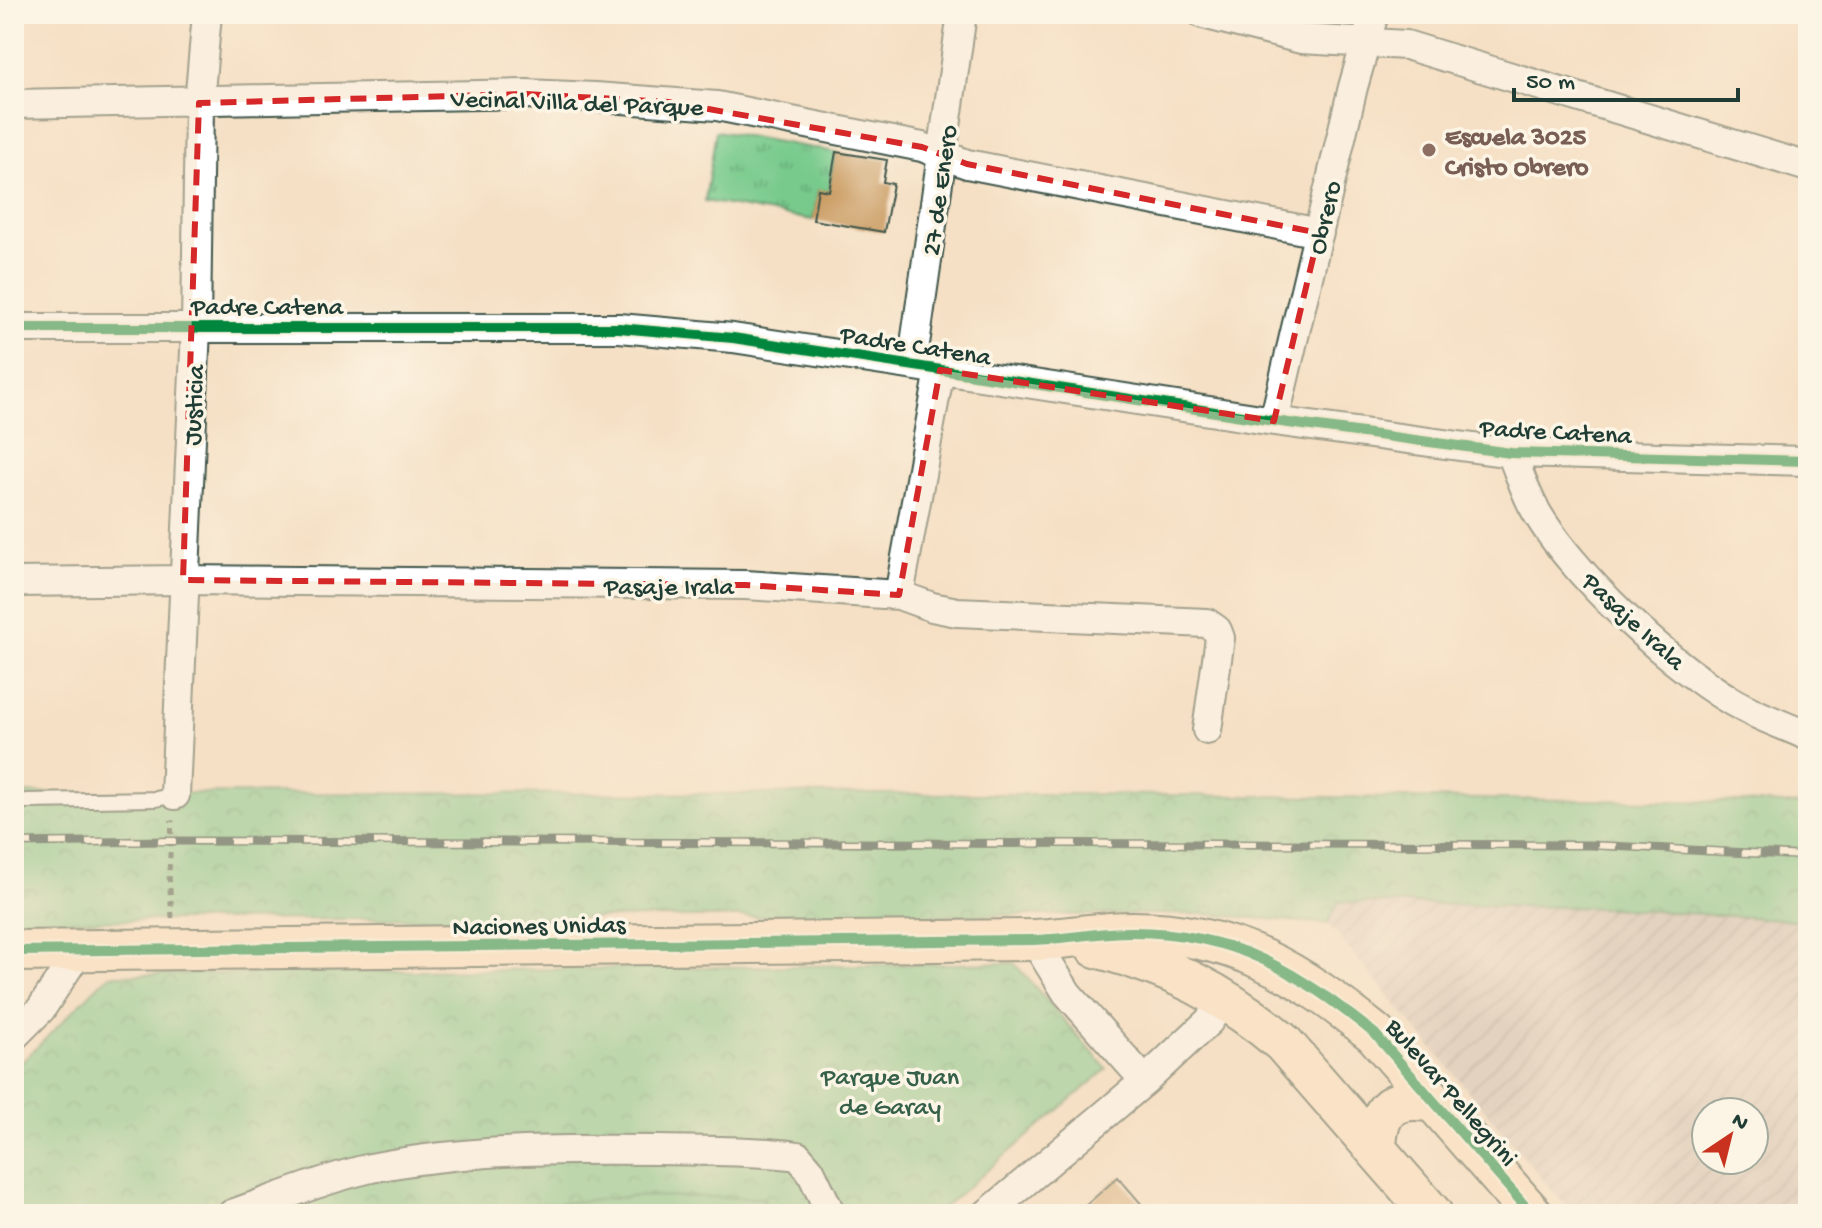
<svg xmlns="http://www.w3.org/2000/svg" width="1822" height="1228" font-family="'Gochi Hand',sans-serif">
<defs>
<pattern id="industrial-furrows" width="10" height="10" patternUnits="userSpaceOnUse" patternTransform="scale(2)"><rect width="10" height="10" fill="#ccc2b9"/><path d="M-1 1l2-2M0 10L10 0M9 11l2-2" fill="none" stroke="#a59f97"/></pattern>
<pattern id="grass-tufts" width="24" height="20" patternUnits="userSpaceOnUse" patternTransform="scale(2)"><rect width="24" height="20" fill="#78ca8c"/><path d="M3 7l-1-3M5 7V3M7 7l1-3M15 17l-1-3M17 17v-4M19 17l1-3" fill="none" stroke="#62a573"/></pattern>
<pattern id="park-crowns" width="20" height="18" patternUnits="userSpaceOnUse" patternTransform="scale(2)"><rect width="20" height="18" fill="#78ca8c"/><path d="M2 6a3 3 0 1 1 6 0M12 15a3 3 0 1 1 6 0" fill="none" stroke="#62a573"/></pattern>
</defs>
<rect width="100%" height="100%" fill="#fcf5e5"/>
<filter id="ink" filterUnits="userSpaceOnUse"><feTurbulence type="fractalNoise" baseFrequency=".0125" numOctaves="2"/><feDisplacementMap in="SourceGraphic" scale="16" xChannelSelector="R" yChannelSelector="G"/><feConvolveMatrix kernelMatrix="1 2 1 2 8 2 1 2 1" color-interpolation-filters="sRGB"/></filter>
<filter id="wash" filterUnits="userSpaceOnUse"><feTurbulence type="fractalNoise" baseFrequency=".006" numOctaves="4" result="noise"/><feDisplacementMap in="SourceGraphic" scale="32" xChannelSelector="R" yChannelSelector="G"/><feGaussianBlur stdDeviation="1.8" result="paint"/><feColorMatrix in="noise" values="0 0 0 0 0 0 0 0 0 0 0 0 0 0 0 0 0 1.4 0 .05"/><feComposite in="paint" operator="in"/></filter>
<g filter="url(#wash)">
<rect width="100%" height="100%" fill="#f5e0c5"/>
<path fill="url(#industrial-furrows)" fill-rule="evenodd" d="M 1337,902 L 1609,908 L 1808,921 L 1808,1214 L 1572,1214 L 1328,924 ZM 1706,1112 L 1754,1112 L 1754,1160 L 1706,1160 Z"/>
<path fill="url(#grass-tufts)" stroke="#4c8460" stroke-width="2" d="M 716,131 L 836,152 L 829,191 L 818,190 L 813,220 L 705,201 Z"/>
<path fill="url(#park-crowns)" stroke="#4c8460" stroke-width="2" d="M 14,793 L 1088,794 L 1740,802 L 1808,805 L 1808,921 L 1609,908 L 1338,902 L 1328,924 L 1202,914 L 14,921 Z
M 1014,963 L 1107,1069 L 936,1214 L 14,1214 L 14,1070 L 109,975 Z"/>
<path fill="#78ca8c" stroke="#4c8460" stroke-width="2" d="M 638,1196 L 764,1198 L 764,1214 L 435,1214 Z"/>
<g id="blocks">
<path fill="#cb9c64" d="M 836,152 L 887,160 L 883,182 L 893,184 L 884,232 L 813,220 L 818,189 L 829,191 Z
M 1118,1177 L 1150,1214 L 1076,1214 Z"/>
</g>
</g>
<g filter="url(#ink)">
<use href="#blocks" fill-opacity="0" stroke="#3f554a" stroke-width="2"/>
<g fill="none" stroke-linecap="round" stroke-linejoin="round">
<defs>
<path id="lane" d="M 26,801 L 156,799 L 175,795"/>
<path id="street" d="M 1203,14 L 1301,39 L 1406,45 L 1808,167
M 14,104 L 526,94 L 595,97 L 717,106 L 922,147 L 967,164 L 1319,233
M 14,328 L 619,328 L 733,338 L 1274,421 L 1511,453 L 1808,461
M 912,365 L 962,14
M 1274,421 L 1353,87 L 1374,14
M 1511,453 C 1518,470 1524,488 1532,504 C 1567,571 1679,675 1746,709 C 1766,719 1788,727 1808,736
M 14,582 L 183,580 L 745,585 L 899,595 L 932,607 L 957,612 L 1207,623 L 1217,630 L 1220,638 L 1207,730
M 899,595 L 940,370
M 175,795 L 196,328 L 199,103 L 207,14
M 1034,940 L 1067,993 L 1145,1081
M 14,1036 L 41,1009 L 80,949
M 232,1214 C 278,1198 324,1179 371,1168 C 465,1149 563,1149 658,1150 C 704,1151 752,1150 798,1156 L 810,1170 L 831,1214
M 987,1214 L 1145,1081 L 1209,1021 L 1224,999"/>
<path id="secondary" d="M 1096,947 C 1171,967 1224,993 1283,1043 L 1432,1214
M 14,951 L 1034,940 C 1066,939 1099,932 1132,932 C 1235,932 1298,972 1375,1034 L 1532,1214
M 1376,1148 C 1378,1106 1394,1095 1435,1102"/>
</defs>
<use href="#lane" stroke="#3f554a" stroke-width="18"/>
<use href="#street" stroke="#3f554a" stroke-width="32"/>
<use href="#secondary" stroke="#3f554a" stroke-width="44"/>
<path stroke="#3f554a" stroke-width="5" stroke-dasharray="6 6" stroke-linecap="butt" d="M 172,918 L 169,874 L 172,820"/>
<use href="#lane" stroke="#fff" stroke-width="14"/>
<use href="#street" stroke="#fff" stroke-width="28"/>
<use href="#secondary" stroke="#fde5c5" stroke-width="40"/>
<defs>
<path id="rail" d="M 14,843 L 170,841 L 1590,845 L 1808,856"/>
</defs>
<use href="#rail" stroke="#1f3d34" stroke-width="9"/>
<use href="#rail" stroke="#fcf5e5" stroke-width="6" stroke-dasharray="18" stroke-linecap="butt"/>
<defs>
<path id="cycleway" d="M 14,328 L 619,328 L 733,338 L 1274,421 L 1511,453 L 1808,461
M 14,951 L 1034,940 C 1066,939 1099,932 1132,932 C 1235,932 1298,972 1375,1034 L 1532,1214"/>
</defs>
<use href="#cycleway" stroke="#fcf5e5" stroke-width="15"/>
<use href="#cycleway" stroke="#00873e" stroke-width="10"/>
</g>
</g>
<path d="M0 0H1822V1228H0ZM 526,94 L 669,102 L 922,147 L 967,164 L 1319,233 L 1274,421 L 940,370 L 899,595 L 745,585 L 183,580 L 199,103 Z" fill="#f5e0c5" fill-opacity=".55" fill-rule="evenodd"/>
<path fill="none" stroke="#d62828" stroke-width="6" stroke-dasharray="16 10" stroke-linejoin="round" d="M 526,94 L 669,102 L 922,147 L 967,164 L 1319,233 L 1274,421 L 940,370 L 899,595 L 745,585 L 183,580 L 199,103 Z"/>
<circle fill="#8d6e63" stroke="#fcf5e5" stroke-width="3" cx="1429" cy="150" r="8"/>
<g text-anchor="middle" stroke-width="7" stroke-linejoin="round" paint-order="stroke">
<g font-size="26" fill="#1f3d34" stroke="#fcf5e5">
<text transform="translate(577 101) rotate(2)" y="9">Vecinal Villa del Parque</text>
<text transform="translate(938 190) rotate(-82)" y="9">27 de Enero</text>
<text transform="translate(1323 217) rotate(-77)" y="9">Obrero</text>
<text x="267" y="314">Padre Catena</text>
<text transform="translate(916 344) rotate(9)" y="9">Padre Catena</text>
<text transform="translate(192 405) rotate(-87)" y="9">Justicia</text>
<text transform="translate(1556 430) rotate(3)" y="9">Padre Catena</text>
<text x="669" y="594">Pasaje Irala</text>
<text transform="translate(1635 620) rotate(43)" y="9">Pasaje Irala</text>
<text transform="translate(539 924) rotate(-1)" y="9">Naciones Unidas</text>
<text transform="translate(1453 1091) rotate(49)" y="9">Bulevar Pellegrini</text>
</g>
<g font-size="26" font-weight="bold" fill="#785e54" stroke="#fcf5e5" text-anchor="start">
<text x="1445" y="144">Escuela 3025<tspan x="1445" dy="30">Cristo Obrero</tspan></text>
</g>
<g font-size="26" fill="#35604a" stroke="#fcf5e5">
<text x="890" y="1084">Parque Juan<tspan x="890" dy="30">de Garay</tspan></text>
</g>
</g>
<rect width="1822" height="1228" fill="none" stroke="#fcf5e5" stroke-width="48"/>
<g transform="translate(1730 1136) rotate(35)"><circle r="38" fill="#fcf5e5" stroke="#a4ab9e" stroke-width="2"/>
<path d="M0-6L14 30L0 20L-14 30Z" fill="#c8321e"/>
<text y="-12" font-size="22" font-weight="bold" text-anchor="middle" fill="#1f3d34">N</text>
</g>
<path d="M1514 88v12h224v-12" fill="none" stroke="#1f3d34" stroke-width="4"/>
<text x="1526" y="88" font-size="24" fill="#1f3d34" stroke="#fcf5e5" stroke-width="6" paint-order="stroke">50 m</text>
</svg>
